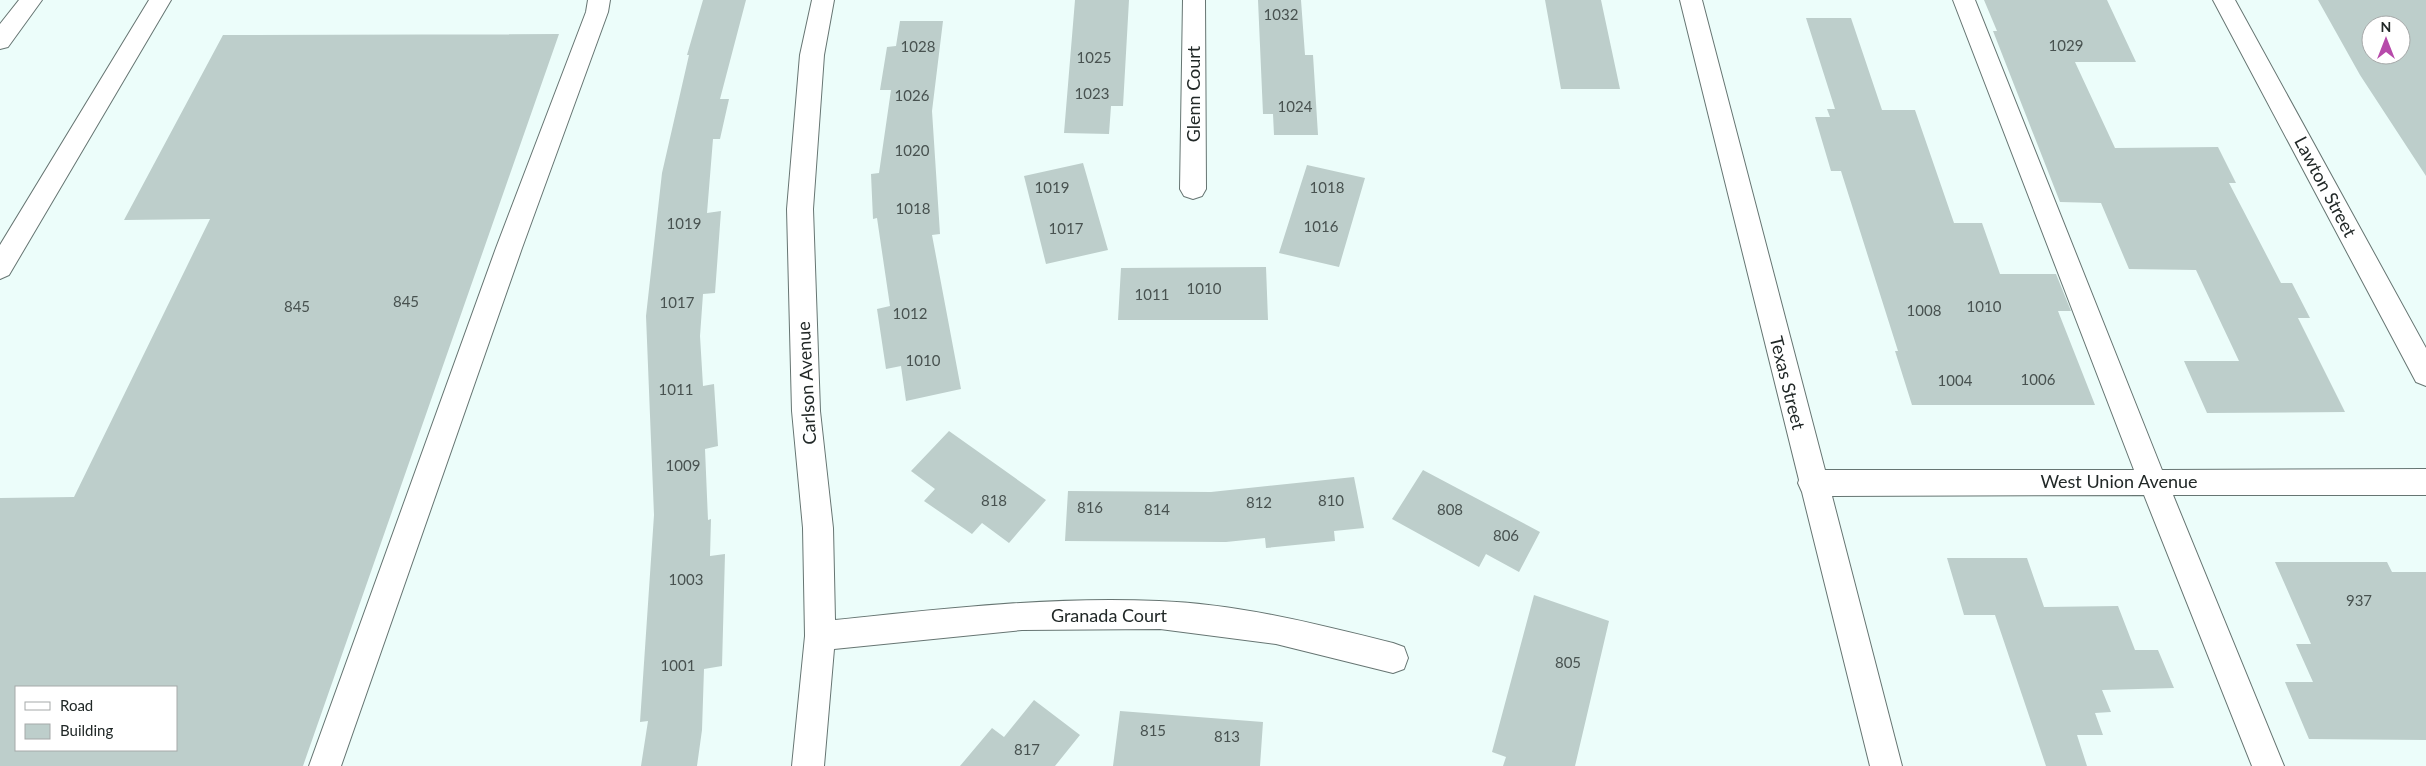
<svg xmlns="http://www.w3.org/2000/svg" width="2426" height="766" font-family="Lato,sans-serif">
<rect width="100%" height="100%" fill="#ecfdfa"/>
<path fill="#bdcecb" fill-rule="evenodd" d="M 703,0 L 746,0 L 720,99 L 729,99 L 720,139 L 713,139 L 707,213 L 721,211 L 715,293 L 703,294 L 700,336 L 703,386 L 714,384 L 718,446 L 705,449 L 708,520 L 711,519 L 710,556 L 725,554 L 722,666 L 704,669 L 702,730 L 697,766 L 641,766 L 648,721 L 640,722 L 654,515 L 646,316 L 662,173 L 689,55 L 687,55 Z
M 1075,0 L 1129,0 L 1123,106 L 1111,106 L 1109,134 L 1064,133 Z
M 1258,0 L 1301,0 L 1305,55 L 1313,55 L 1318,135 L 1274,135 L 1273,114 L 1263,114 Z
M 1545,0 L 1601,0 L 1620,89 L 1561,89 Z
M 1984,0 L 2107,0 L 2136,62 L 2075,62 L 2115,148 L 2218,147 L 2236,183 L 2229,183 L 2281,283 L 2292,283 L 2310,318 L 2298,318 L 2345,412 L 2207,413 L 2184,361 L 2239,361 L 2196,270 L 2129,269 L 2101,203 L 2060,202 L 1993,31 L 1997,31 Z
M 2318,0 L 2426,0 L 2426,176 L 2360,75 ZM 2371,25 L 2401,25 L 2401,55 L 2371,55 Z
M 1806,18 L 1851,18 L 1882,110 L 1915,110 L 1954,223 L 1982,223 L 2000,274 L 2056,274 L 2071,311 L 2058,311 L 2095,405 L 1912,405 L 1895,351 L 1898,351 L 1841,171 L 1831,171 L 1815,117 L 1830,117 L 1827,109 L 1835,109 Z
M 900,21 L 943,21 L 932,111 L 940,234 L 932,235 L 961,389 L 906,401 L 901,366 L 886,369 L 877,309 L 890,306 L 877,218 L 873,219 L 871,174 L 879,173 L 891,90 L 880,90 L 887,47 L 896,46 Z
M 559,34 L 303,766 L 0,766 L 0,498 L 74,497 L 210,219 L 124,220 L 223,35 ZM 16,687 L 176,687 L 176,750 L 16,750 Z
M 1083,163 L 1108,250 L 1046,264 L 1024,176 Z
M 1307,165 L 1365,178 L 1339,267 L 1279,253 Z
M 1266,267 L 1268,320 L 1118,320 L 1121,268 Z
M 949,431 L 1046,500 L 1009,543 L 982,523 L 972,534 L 924,501 L 935,489 L 911,471 Z
M 1423,470 L 1540,532 L 1519,572 L 1486,554 L 1479,567 L 1392,519 Z
M 1354,477 L 1364,528 L 1334,531 L 1335,541 L 1266,548 L 1265,538 L 1226,542 L 1065,541 L 1068,491 L 1211,492 Z
M 1947,558 L 2027,558 L 2044,607 L 2118,606 L 2135,650 L 2158,650 L 2174,688 L 2102,690 L 2111,712 L 2095,713 L 2103,735 L 2077,735 L 2087,766 L 2046,766 L 1995,615 L 1964,615 Z
M 2275,562 L 2387,562 L 2392,572 L 2426,572 L 2426,740 L 2309,739 L 2285,682 L 2313,682 L 2296,644 L 2311,644 Z
M 1534,595 L 1609,621 L 1575,766 L 1503,766 L 1506,757 L 1492,752 Z
M 1034,700 L 1080,735 L 1055,766 L 960,766 L 992,728 L 1004,737 Z
M 1120,711 L 1263,722 L 1260,766 L 1113,766 Z"/>
<g fill="none" stroke-linecap="round" stroke-linejoin="round">
<defs>
<path id="minor" d="M 19,0 L 42,0 L 8,47 L 0,49 L 0,24 Z
M 149,0 L 171,0 L 9,275 L 0,279 L 0,245 Z
M 588,0 L 610,0 L 608,12 L 522,248 L 341,766 L 309,766 L 496,248 L 586,12 Z
M 812,0 L 834,0 L 824,55 L 813,209 L 820,411 L 833,528 L 835,620 C 943,609 1051,596 1159,601 C 1239,604 1316,624 1393,643 L 1404,647 L 1408,658 L 1404,669 L 1393,673 L 1276,644 L 1160,629 L 1022,630 L 834,649 L 824,766 L 792,766 L 805,636 L 803,528 L 792,411 L 787,209 L 800,55 Z
M 1183,0 L 1205,0 L 1206,189 L 1202,196 L 1193,199 L 1184,196 L 1180,189 Z
M 1680,0 L 1702,0 L 1825,470 L 2134,470 L 1953,0 L 1975,0 L 2162,470 L 2426,469 L 2426,495 L 2173,495 L 2284,766 L 2252,766 L 2144,495 L 1832,496 L 1902,766 L 1870,766 L 1802,492 L 1798,483 L 1799,480 Z
M 2213,0 L 2235,0 L 2426,348 L 2426,386 L 2416,382 Z"/>
</defs>
<use href="#minor" stroke="#667572" stroke-width="2"/>
<use href="#minor" fill="#fff" fill-rule="evenodd"/>
</g>
<g text-anchor="middle" stroke-width="4.5" stroke-linejoin="round" paint-order="stroke">
<g font-size="15" fill="#485250">
<text x="1281" y="20">1032</text>
<text x="2066" y="51">1029</text>
<text x="918" y="52">1028</text>
<text x="1094" y="63">1025</text>
<text x="1092" y="99">1023</text>
<text x="912" y="101">1026</text>
<text x="1295" y="112">1024</text>
<text x="912" y="156">1020</text>
<text x="1052" y="193">1019</text>
<text x="1327" y="193">1018</text>
<text x="913" y="214">1018</text>
<text x="684" y="229">1019</text>
<text x="1321" y="232">1016</text>
<text x="1066" y="234">1017</text>
<text x="1204" y="294">1010</text>
<text x="1152" y="300">1011</text>
<text x="406" y="307">845</text>
<text x="677" y="308">1017</text>
<text x="297" y="312">845</text>
<text x="1984" y="312">1010</text>
<text x="1924" y="316">1008</text>
<text x="910" y="319">1012</text>
<text x="923" y="366">1010</text>
<text x="2038" y="385">1006</text>
<text x="1955" y="386">1004</text>
<text x="676" y="395">1011</text>
<text x="683" y="471">1009</text>
<text x="994" y="506">818</text>
<text x="1331" y="506">810</text>
<text x="1259" y="508">812</text>
<text x="1090" y="513">816</text>
<text x="1157" y="515">814</text>
<text x="1450" y="515">808</text>
<text x="1506" y="541">806</text>
<text x="686" y="585">1003</text>
<text x="2359" y="606">937</text>
<text x="1568" y="668">805</text>
<text x="678" y="671">1001</text>
<text x="1153" y="736">815</text>
<text x="1227" y="742">813</text>
<text x="1027" y="755">817</text>
</g>
<g font-size="18" fill="#212827" stroke="#fff">
<text transform="translate(1194 94) rotate(-90)" y="6">Glenn Court</text>
<text transform="translate(2325 187) rotate(62)" y="6">Lawton Street</text>
<text transform="translate(807 383) rotate(-93)" y="6">Carlson Avenue</text>
<text transform="translate(1787 383) rotate(76)" y="6">Texas Street</text>
<text x="2119" y="488">West Union Avenue</text>
<text x="1109" y="622">Granada Court</text>
</g>
</g>
<rect x="15" y="686" width="162" height="65" fill="#ffffff" stroke="#a6a9a9"/>
<rect x="25" y="702" width="25" height="8" fill="#ffffff" stroke="#a6a9a9"/>
<text x="60" y="711" font-size="15" fill="#212827">Road</text>
<rect x="25" y="724" width="25" height="15" fill="#bdcecb" stroke="#a6a9a9"/>
<text x="60" y="736" font-size="15" fill="#212827">Building</text>
<g transform="translate(2386 40)"><circle r="24" fill="#ffffff" stroke="#a6a9a9"/>
<path d="M0-4L9 19L0 12L-9 19Z" fill="#b74aaa"/>
<text y="-8" font-size="14" font-weight="bold" text-anchor="middle" fill="#212827">N</text>
</g>
</svg>
